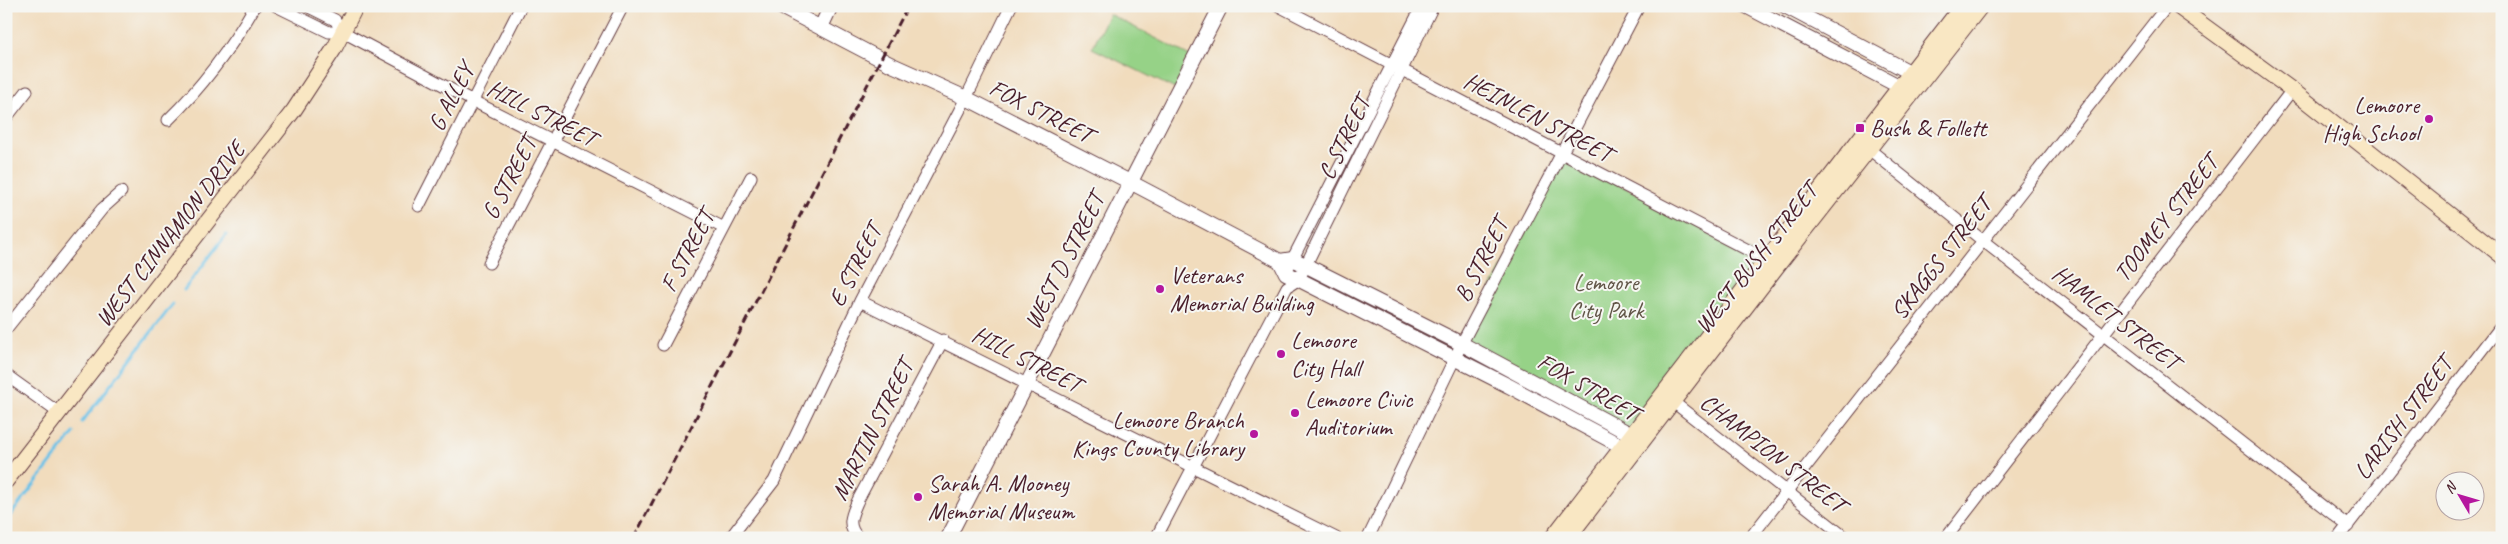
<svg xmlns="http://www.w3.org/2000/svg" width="2508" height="544" font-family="Caveat,sans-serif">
<rect width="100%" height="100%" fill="#f6f6f2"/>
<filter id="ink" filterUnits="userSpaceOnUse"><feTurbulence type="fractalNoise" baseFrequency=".02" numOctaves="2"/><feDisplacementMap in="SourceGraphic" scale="10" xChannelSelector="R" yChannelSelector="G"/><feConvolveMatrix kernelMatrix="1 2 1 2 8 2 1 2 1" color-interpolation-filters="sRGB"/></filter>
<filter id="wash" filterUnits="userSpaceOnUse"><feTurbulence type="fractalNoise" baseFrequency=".0096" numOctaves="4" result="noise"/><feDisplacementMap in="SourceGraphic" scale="20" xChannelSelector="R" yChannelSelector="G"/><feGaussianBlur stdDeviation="1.12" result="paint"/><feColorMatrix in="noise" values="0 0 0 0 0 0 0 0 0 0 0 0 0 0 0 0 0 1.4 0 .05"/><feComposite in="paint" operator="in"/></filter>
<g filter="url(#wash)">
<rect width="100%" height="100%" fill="#f1dcbd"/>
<path fill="#96d287" stroke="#707859" d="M 1109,14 L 1194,58 L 1179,91 L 1092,48 Z
M 1560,154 L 1766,260 L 1632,435 L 1462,344 Z"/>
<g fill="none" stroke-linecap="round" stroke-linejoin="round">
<path stroke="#6bc2e8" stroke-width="3" d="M 184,290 L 226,235
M 82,422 L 173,304
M 6,521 L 74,433"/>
</g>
</g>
<g filter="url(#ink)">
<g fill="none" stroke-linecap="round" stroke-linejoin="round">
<defs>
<path id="minor" d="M 276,6 L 329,32 L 343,32
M 307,6 L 335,20 L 343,32 L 473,101 L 724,228
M 1279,6 L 1771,262
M 6,118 L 27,91
M 168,120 C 203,86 231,48 255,6
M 1864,145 L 1982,240 L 2348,526
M 419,206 L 521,6
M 489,263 L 623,6
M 1289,266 L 1422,6
M 860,301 L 1336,538
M 6,329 L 102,209 L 121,192
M 663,345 L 751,177
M 6,375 L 59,413
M 1667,397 L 1846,538
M 730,538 L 774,481 L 860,301 L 966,98 L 1011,6
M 859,538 C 845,526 852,514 858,500 L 943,340
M 1156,538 L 1287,287 L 1299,279 L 1433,6
M 1368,538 L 1463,341 L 1639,6
M 1750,538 L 2167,6
M 1946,538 L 2292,90
M 2338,538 L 2502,325"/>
<path id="tertiary" d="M 779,6 L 890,64 L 966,98 L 1130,182 L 1280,261 L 1286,273 L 1509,386 L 1623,447 L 1638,447 L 1632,435 L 1462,344 L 1293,259 L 1280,261
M 1746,6 L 1910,92
M 1785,6 L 1919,77
M 821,27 L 831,6
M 948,538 L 1221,6"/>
<path id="secondary" d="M 2177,6 L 2292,90 L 2502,256
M 6,481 L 294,110 L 334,49 L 356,6
M 1552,538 L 1962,6
M 1568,538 L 1778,265 L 1981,6"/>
</defs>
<use href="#minor" stroke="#633b41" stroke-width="13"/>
<use href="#tertiary" stroke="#633b41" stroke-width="16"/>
<use href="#secondary" stroke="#633b41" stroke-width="17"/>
<use href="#minor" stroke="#fff" stroke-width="11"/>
<use href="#tertiary" stroke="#fff" stroke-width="14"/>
<use href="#secondary" stroke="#f9e7c3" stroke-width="15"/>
<path stroke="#4a1f2b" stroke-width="3" stroke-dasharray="8 4" stroke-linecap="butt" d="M 634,538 L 908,6"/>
</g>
</g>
<g fill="#b5179e" stroke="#f6f6f2" stroke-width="2">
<circle cx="2429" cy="119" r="5"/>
<rect x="1855" y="123" width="10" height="10" rx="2.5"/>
<circle cx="1160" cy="289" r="5"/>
<circle cx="1281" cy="354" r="5"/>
<circle cx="1295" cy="413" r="5"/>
<circle cx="1254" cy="434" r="5"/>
<circle cx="918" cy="497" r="5"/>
</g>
<g text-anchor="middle" stroke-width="4" stroke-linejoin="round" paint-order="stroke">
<g font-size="24" fill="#4a1f2b" stroke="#f6f6f2">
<text transform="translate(451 97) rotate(-63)" y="8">G ALLEY</text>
<text transform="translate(1041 111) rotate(27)" y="8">FOX STREET</text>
<text transform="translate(542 113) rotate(27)" y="8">HILL STREET</text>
<text transform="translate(1538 117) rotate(28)" y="8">HEINLEN STREET</text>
<text transform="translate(1344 138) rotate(-64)" y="8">C STREET</text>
<text transform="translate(509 178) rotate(-62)" y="8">G STREET</text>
<text transform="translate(2166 218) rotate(-52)" y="8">TOOMEY STREET</text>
<text transform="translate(170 234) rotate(-52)" y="8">WEST CINNAMON DRIVE</text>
<text transform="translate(687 251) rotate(-62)" y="8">F STREET</text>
<text transform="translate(1756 258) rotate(-52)" y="8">WEST BUSH STREET</text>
<text transform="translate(1941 258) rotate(-52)" y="8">SKAGGS STREET</text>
<text transform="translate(1481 260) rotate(-63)" y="8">B STREET</text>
<text transform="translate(1064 261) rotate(-63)" y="8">WEST D STREET</text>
<text transform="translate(855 265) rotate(-63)" y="8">E STREET</text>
<text transform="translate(2116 317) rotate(38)" y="8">HAMLET STREET</text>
<text transform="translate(1027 359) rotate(27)" y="8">HILL STREET</text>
<text transform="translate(1588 387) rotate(30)" y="8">FOX STREET</text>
<text transform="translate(2403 418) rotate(-53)" y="8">LARISH STREET</text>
<text transform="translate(872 430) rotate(-63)" y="8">MARTIN STREET</text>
<text transform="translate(1773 453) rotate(38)" y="8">CHAMPION STREET</text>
</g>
<g font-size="24" fill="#4a1f2b" stroke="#f6f6f2" text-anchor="start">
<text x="2419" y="113" text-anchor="end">Lemoore<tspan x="2419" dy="28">High School</tspan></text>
<text x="1870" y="136">Bush &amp; Follett</text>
<text x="1170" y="283">Veterans<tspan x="1170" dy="28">Memorial Building</tspan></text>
<text x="1291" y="348">Lemoore<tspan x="1291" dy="28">City Hall</tspan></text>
<text x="1305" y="407">Lemoore Civic<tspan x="1305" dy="28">Auditorium</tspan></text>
<text x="1244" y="428" text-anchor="end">Lemoore Branch<tspan x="1244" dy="28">Kings County Library</tspan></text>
<text x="928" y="491">Sarah A. Mooney<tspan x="928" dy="28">Memorial Museum</tspan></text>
</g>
<g font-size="24" fill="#615547" stroke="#f6f6f2">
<text x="1606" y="290">Lemoore<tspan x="1606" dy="28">City Park</tspan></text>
</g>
</g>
<rect width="2508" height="544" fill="none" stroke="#f6f6f2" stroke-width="25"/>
<g transform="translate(2460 496) rotate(308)"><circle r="24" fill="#f6f6f2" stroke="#b1a0a2"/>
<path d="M0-4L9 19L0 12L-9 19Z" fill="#b5179e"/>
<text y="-8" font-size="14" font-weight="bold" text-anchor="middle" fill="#4a1f2b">N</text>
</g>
</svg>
